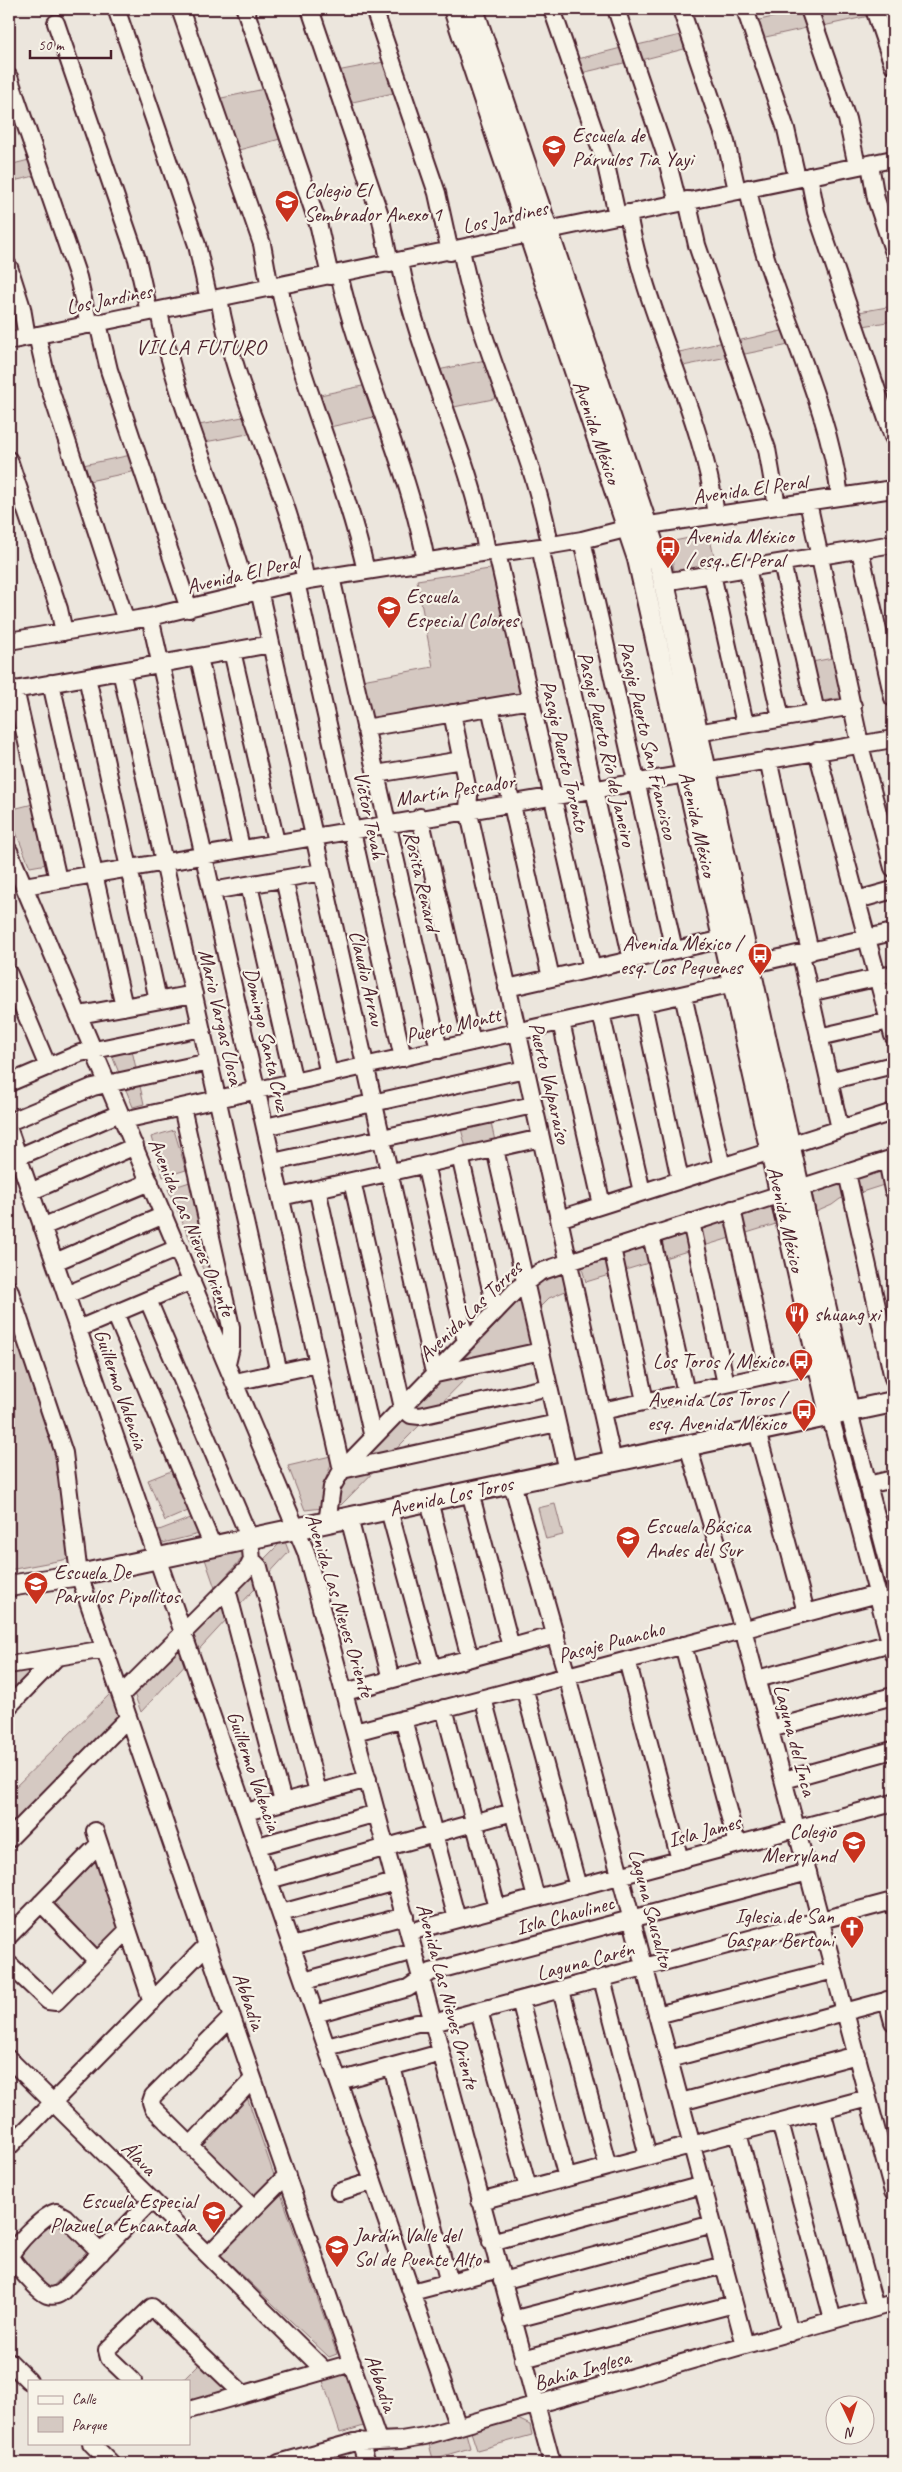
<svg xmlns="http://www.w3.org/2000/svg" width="902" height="2472" font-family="Caveat,sans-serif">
<rect width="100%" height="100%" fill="#ece6dd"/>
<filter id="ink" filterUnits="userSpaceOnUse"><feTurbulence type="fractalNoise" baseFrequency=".02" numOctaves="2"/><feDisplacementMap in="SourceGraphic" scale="10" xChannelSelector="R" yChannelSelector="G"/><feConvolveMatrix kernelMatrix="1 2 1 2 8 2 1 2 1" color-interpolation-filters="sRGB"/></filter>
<g filter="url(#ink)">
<path fill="#d5c9c2" stroke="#907476" d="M 817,9 L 867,9 L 869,16 L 823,26 Z
M 805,10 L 811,27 L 761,38 L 755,21 Z
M 685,34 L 688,48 L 637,61 L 633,46 Z
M 625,47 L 628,62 L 577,74 L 574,60 Z
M 389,61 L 398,92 L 348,103 L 337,71 Z
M 269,88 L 284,138 L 235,151 L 217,99 Z
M 33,159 L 39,175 L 9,182 L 9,165 Z
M 893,306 L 893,321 L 863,326 L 859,312 Z
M 786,330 L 789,345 L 740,355 L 737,341 Z
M 724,342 L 727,357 L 678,367 L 675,353 Z
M 490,359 L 503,397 L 449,408 L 438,370 Z
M 367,385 L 378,416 L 330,427 L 320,395 Z
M 248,416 L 253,433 L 205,442 L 199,425 Z
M 131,455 L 136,471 L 89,481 L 83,465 Z
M 709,534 L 716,566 L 675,575 L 669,542 Z
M 496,568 L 520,695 L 370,722 L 362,680 L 433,667 L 417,580 Z
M 838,657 L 848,697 L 821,701 L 812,662 Z
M 33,804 L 47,864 L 30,867 L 9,815 L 9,810 Z
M 131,1046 L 144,1104 L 133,1107 L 110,1051 Z
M 489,1114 L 495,1141 L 466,1148 L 459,1121 Z
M 174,1130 L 186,1170 L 163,1177 L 151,1137 Z
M 893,1164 L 893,1182 L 840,1199 L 832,1205 L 816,1212 L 812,1191 Z
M 193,1181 L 220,1308 L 168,1189 Z
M 770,1204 L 776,1224 L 586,1282 L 580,1262 Z
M 563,1271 L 568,1290 L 549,1298 L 537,1310 L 531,1285 L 535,1282 Z
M 523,1296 L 537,1344 L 458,1365 Z
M 9,1309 L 58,1448 L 68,1559 L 9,1570 Z
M 473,1371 L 341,1505 L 336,1502 L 340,1481 L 438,1378 Z
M 335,1455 L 324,1483 L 323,1508 L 305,1510 L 288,1466 Z
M 171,1471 L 188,1511 L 165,1521 L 148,1480 Z
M 555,1504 L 563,1535 L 546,1539 L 538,1508 Z
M 196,1516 L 203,1533 L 159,1544 L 154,1532 Z
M 284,1539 L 289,1552 L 141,1712 L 133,1691 Z
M 243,1549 L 245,1555 L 215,1588 L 205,1559 Z
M 35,1666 L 37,1670 L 9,1698 L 9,1671 Z
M 112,1692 L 121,1717 L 9,1830 L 9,1793 Z
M 94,1855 L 119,1928 L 95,1953 L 47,1905 Z
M 246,2094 L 276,2181 L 260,2197 L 253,2197 L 202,2148 L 200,2141 Z
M 279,2188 L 337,2354 L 329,2357 L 218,2252 Z
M 56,2217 L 88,2250 L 50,2289 L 17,2256 Z
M 202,2361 L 230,2389 L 189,2401 L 189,2381 L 182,2381 Z
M 348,2373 L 364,2426 L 340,2433 L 323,2381 Z
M 518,2419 L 530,2425 L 532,2435 L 477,2450 L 471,2432 Z
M 466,2433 L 470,2448 L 433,2459 L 429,2444 Z"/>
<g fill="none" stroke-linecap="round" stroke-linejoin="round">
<defs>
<path id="minor" d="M 180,9 L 262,244 L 270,288
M 245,9 L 319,227 L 330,276
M 310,9 L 380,215 L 390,264
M 374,9 L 437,193 L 450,252
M 552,9 L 606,165 L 617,215
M 616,9 L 666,156 L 678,203
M 681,9 L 726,142 L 737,190
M 745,9 L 786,129 L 797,178
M 809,9 L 847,119 L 857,166
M 874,9 L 893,65
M 117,11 L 197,245 L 209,300
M 56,23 L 137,259 L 149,312
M 9,77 L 78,277 L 89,325
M 870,164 L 876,199 L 893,250
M 809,176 L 816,212 L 893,437
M 748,188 C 767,294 827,390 840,497
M 687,200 L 697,245 L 767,449 L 777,506
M 628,213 C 645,316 702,410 716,515
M 461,249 C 479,347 528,436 548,534
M 400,262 C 419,361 470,452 487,552
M 9,267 L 22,308 L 27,337
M 339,274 C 361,372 408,463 426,561
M 279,286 C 300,383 344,474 366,571
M 219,298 C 235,396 287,484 306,581
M 159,311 C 176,406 222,499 247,594
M 98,323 L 109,370 L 189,609
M 37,335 L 48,383 L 126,621
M 9,341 L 893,159
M 9,460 L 59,609 L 64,632
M 808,502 L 862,753 L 893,868
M 582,540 L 674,950
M 540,547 L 632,960
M 860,550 L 893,698
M 497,553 L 592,969
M 782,563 L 816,712
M 747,568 L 781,718
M 712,574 L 745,724
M 331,577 L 439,1050
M 296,582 L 403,1058
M 664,582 L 893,544
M 259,590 L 433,1368 L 436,1374 L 541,1351
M 150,617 L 342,1470
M 9,641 L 150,617 L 296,582 L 487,552 L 497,553 L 540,547 L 582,540 L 629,528 L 893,489
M 232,651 L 276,842
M 199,657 L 241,848
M 121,671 L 279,1373
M 87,677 L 158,1000
M 51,683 L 124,1007
M 15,689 L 58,880
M 9,691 L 271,644
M 490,707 L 551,978
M 452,713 L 469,796 L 468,809 L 613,1462
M 365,728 L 531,700
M 697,733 L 853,706
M 817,751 L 893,1036
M 768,759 L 810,952
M 376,774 L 462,760
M 420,817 L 472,1042
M 9,851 L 306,1552 L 552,2463
M 284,879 L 329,1074
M 249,885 L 294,1082
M 24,886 L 893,739
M 212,891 L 322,872
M 857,900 L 893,890
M 801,955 L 840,1129
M 749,965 L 893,932
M 9,974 L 48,1067
M 507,988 L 724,939
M 809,993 L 893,974
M 683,995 L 722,1167
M 643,1004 L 680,1180
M 601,1013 L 642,1192
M 79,1015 L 194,994
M 561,1022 L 602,1205
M 819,1037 L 889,1021
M 829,1081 L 893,1065
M 9,1083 L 80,1053 L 201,1028
M 182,1107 L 231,1327 L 231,1347 L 227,1364
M 124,1120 L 734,983
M 9,1122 L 93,1087 L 209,1062
M 265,1127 L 525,1069
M 9,1130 L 458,2427
M 495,1149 L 568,1471
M 460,1156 L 496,1311
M 18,1157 L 120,1113
M 887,1160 L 893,1190
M 273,1162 L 533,1105
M 425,1164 L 466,1342
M 847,1173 L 893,1378
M 352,1181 L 403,1408 L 411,1415 L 420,1416 L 549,1387
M 317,1189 L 373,1438
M 30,1192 L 135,1146
M 281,1197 L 541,1138
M 732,1209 L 769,1375
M 559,1219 L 893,1112
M 691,1222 L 726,1384
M 42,1227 L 150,1182
M 651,1235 L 686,1393
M 612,1248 L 645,1401
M 55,1262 L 164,1215
M 9,1289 L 64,1453 L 79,1575 L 378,2440
M 66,1295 L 178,1248
M 115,1313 L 213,1547
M 78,1329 L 192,1281
M 235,1382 L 318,1364
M 602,1411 L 819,1364
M 849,1412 L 893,1580
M 830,1415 L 893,1653
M 757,1431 L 806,1612
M 688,1446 L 743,1629 L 893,2192
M 342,1470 L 557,1423
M 512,1483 L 567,1676 L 745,2345
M 868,1485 L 893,1479
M 470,1492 L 511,1647
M 429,1501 L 470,1658
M 389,1510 L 432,1668
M 349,1518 L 391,1679
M 327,1523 L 332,1487 L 342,1470 L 518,1288 L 540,1272 L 569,1262 L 893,1158
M 252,1560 L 259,1567 L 318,1792
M 227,1589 L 283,1802
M 683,1645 L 737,1844
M 627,1660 L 680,1860
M 9,1665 L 105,1649
M 757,1679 L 891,1643
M 524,1687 L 578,1887
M 345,1692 L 556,1635
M 121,1695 L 248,1568 L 252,1560 L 250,1539 L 148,1300
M 483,1698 L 536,1898
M 9,1706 L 57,1657
M 444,1708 L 497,1908
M 403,1719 L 457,1919
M 770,1729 L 893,1696
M 355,1732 L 878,1594
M 784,1780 L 893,1750
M 246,1812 L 368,1779
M 95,1831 L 152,2002
M 9,1839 L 128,1718
M 258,1846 L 377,1813
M 269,1880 L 513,1812
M 41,1903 L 97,1961
M 281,1913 L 395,1882
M 409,1932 L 893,1803
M 9,1936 L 99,1844
M 292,1946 L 405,1916
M 9,1964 L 48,2001 L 56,2002 L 128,1930
M 602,1979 L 648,2156
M 304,1981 L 414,1951
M 561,1990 L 608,2167
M 520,2000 L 567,2178
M 887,2000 L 893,2022
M 479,2011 L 528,2188
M 315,2014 L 408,1988 L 431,1972 L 808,1872
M 657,2015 L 834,1970
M 232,2017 L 153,2096 L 151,2102 L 153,2108 L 254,2208
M 327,2047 L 417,2023 L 433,2023 L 893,1901
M 9,2059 L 325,2371
M 669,2059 L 893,1999
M 392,2067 L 449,2283
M 339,2081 L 441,2053
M 681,2102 L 857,2055
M 822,2111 L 875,2308
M 780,2122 L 833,2320
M 738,2133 L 790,2333
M 190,2146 L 253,2079
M 9,2147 L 207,1945
M 339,2192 L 373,2181
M 480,2201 L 868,2098
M 491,2242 L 703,2185
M 101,2253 L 65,2217 L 56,2212 C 45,2214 13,2246 11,2256 C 14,2264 39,2292 47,2295 C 53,2297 58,2295 62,2292 L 152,2200
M 208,2255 L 287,2175
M 502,2281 L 713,2224
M 412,2292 L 499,2269
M 512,2320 L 724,2265
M 523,2359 L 734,2304
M 9,2361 L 29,2381
M 133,2381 L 109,2358 L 107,2350 L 152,2307 L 243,2394
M 189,2410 L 352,2363
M 360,2441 L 367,2463
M 91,2443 L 111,2463
M 279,2463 L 355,2442 L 401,2440 L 425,2436 L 893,2303"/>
<path id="major" d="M 454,9 L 638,559 L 830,1415
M 473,9 L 660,565 L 849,1412
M 9,1586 L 79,1575 L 893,1402"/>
</defs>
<use href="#minor" stroke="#4a1f2b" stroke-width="20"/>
<use href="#major" stroke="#4a1f2b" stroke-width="24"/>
<use href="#minor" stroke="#f7f3e8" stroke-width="16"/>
<use href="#major" stroke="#f7f3e8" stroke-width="20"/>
</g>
</g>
<defs>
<symbol id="school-pin" viewBox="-11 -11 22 30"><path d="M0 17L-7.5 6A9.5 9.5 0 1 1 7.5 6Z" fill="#c8321e" stroke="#f7f3e8"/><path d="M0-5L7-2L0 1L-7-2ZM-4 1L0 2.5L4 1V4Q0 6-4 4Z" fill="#fff"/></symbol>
<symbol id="bus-pin" viewBox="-11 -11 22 30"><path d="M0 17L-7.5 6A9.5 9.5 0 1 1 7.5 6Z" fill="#c8321e" stroke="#f7f3e8"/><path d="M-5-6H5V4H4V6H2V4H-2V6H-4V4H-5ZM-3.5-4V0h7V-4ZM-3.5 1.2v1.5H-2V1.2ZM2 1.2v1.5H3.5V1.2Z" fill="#fff"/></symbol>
<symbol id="restaurant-pin" viewBox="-11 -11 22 30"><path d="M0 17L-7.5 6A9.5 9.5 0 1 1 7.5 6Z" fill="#c8321e" stroke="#f7f3e8"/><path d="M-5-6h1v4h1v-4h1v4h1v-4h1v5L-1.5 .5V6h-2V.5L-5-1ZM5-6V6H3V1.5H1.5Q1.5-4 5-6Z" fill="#fff"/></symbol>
<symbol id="church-pin" viewBox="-11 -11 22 30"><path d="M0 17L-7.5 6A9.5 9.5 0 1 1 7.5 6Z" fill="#c8321e" stroke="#f7f3e8"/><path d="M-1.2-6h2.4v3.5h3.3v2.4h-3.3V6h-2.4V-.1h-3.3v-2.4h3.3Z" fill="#fff"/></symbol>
</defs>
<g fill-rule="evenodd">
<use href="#school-pin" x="540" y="133" width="28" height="38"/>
<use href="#school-pin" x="273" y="188" width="28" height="38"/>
<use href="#bus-pin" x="654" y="534" width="28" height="38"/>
<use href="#school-pin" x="375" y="594" width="28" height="38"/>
<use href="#bus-pin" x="746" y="941" width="28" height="38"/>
<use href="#restaurant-pin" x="783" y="1300" width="28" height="38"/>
<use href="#bus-pin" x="787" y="1347" width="28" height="38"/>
<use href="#bus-pin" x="790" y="1397" width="28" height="38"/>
<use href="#school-pin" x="614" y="1524" width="28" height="38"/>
<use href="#school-pin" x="22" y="1570" width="28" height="38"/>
<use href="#school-pin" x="840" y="1829" width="28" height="38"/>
<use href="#church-pin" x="838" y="1914" width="28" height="38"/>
<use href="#school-pin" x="200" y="2199" width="28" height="38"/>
<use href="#school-pin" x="323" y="2233" width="28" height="38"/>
</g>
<g text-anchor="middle" stroke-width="4.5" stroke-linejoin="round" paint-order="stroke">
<g font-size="21" fill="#4a1f2b" stroke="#f7f3e8" text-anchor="start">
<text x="572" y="142">Escuela de<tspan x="572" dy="24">Párvulos Tia Yayi</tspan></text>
<text x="304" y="197">Colegio El<tspan x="304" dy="24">Sembrador Anexo 1</tspan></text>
<text x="686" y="543">Avenida México<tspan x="686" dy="24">/ esq. El Peral</tspan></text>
<text x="406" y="603">Escuela<tspan x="406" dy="24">Especial Colores</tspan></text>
<text x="742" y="950" text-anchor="end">Avenida México /<tspan x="742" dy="24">esq. Los Pequenes</tspan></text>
<text x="814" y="1321">shuang xi</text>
<text x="784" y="1368" text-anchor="end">Los Toros / México</text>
<text x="786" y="1406" text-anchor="end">Avenida Los Toros /<tspan x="786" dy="24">esq. Avenida México</tspan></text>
<text x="646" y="1533">Escuela Básica<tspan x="646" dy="24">Andes del Sur</tspan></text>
<text x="54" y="1579">Escuela De<tspan x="54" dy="24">Parvulos Pipollitos</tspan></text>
<text x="836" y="1838" text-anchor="end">Colegio<tspan x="836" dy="24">Merryland</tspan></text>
<text x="834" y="1923" text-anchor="end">Iglesia de San<tspan x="834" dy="24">Gaspar Bertoni</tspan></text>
<text x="196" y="2208" text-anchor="end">Escuela Especial<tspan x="196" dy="24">PlazueLa Encantada</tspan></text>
<text x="354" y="2242">Jardín Valle del<tspan x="354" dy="24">Sol de Puente Alto</tspan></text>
</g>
<g font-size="21" fill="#4a1f2b" stroke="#f7f3e8">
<text transform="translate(505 217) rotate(-13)" y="7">Los Jardines</text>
<text transform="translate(109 299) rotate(-11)" y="7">Los Jardines</text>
<text transform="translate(597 432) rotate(71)" y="7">Avenida México</text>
<text transform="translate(750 489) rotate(-8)" y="7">Avenida El Peral</text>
<text transform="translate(243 574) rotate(-13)" y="7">Avenida El Peral</text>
<text transform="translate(648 740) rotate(77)" y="7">Pasaje Puerto San Francisco</text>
<text transform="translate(607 749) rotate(77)" y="7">Pasaje Puerto Río de Janeiro</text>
<text transform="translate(565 756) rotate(77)" y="7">Pasaje Puerto Toronto</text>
<text transform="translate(455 790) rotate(-9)" y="7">Martín Pescador</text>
<text transform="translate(370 815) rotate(78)" y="7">Víctor Tevah</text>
<text transform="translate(698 824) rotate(77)" y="7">Avenida México</text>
<text transform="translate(422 881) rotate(77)" y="7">Rosita Renard</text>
<text transform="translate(367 978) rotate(77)" y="7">Claudio Arrau</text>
<text transform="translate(221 1017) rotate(77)" y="7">Mario Vargas Llosa</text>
<text transform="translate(453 1025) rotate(-13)" y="7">Puerto Montt</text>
<text transform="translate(267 1039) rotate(77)" y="7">Domingo Santa Cruz</text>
<text transform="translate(550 1083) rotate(77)" y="7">Puerto Valparaíso</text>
<text transform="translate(786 1219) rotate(77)" y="7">Avenida México</text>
<text transform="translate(192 1227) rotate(67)" y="7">Avenida Las Nieves Oriente</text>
<text transform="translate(470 1311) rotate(-44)" y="7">Avenida Las Torres</text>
<text transform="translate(121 1389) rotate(71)" y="7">Guillermo Valencia</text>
<text transform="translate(451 1496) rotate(-12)" y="7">Avenida Los Toros</text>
<text transform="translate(340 1605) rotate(73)" y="7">Avenida Las Nieves Oriente</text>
<text transform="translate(611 1642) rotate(-15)" y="7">Pasaje Puancho</text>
<text transform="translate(795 1740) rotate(75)" y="7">Laguna del Inca</text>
<text transform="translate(254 1771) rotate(71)" y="7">Guillermo Valencia</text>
<text transform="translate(704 1831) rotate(-15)" y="7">Isla James</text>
<text transform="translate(651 1908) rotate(75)" y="7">Laguna Sausalito</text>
<text transform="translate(565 1915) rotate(-15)" y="7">Isla Chaulinec</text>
<text transform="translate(585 1961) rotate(-15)" y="7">Laguna Carén</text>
<text transform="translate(448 1996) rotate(75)" y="7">Avenida Las Nieves Oriente</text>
<text transform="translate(249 2001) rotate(71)" y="7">Abbadia</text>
<text transform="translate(139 2158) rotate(45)" y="7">Álava</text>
<text transform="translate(582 2370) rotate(-16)" y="7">Bahía Inglesa</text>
<text transform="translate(381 2383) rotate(71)" y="7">Abbadia</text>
</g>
<g font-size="22" letter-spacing="1" fill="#4a1f2b" stroke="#f7f3e8">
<text x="201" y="354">VILLA FUTURO</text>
</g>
</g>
<rect width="902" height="2472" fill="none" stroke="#f7f3e8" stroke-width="30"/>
<rect x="15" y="15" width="872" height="2442" fill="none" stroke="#4a1f2b" stroke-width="2" filter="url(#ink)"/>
<rect x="28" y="2380" width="162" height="65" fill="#f7f3e8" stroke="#b29e9c"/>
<rect x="38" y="2396" width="25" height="8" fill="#f7f3e8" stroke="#b29e9c"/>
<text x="72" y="2404" font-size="15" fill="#4a1f2b">Calle</text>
<rect x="38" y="2417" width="25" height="15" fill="#d5c9c2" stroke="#b29e9c"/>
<text x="72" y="2430" font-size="15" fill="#4a1f2b">Parque</text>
<g transform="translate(850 2420) rotate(176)"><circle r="24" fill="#f7f3e8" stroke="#b29e9c"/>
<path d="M0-4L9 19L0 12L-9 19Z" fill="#c8321e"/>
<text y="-8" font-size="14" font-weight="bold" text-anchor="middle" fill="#4a1f2b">N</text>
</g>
<path d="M30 50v8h81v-8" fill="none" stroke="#4a1f2b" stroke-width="2.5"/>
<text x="38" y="50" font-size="15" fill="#4a1f2b" stroke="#f7f3e8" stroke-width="4" paint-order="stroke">50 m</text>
</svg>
